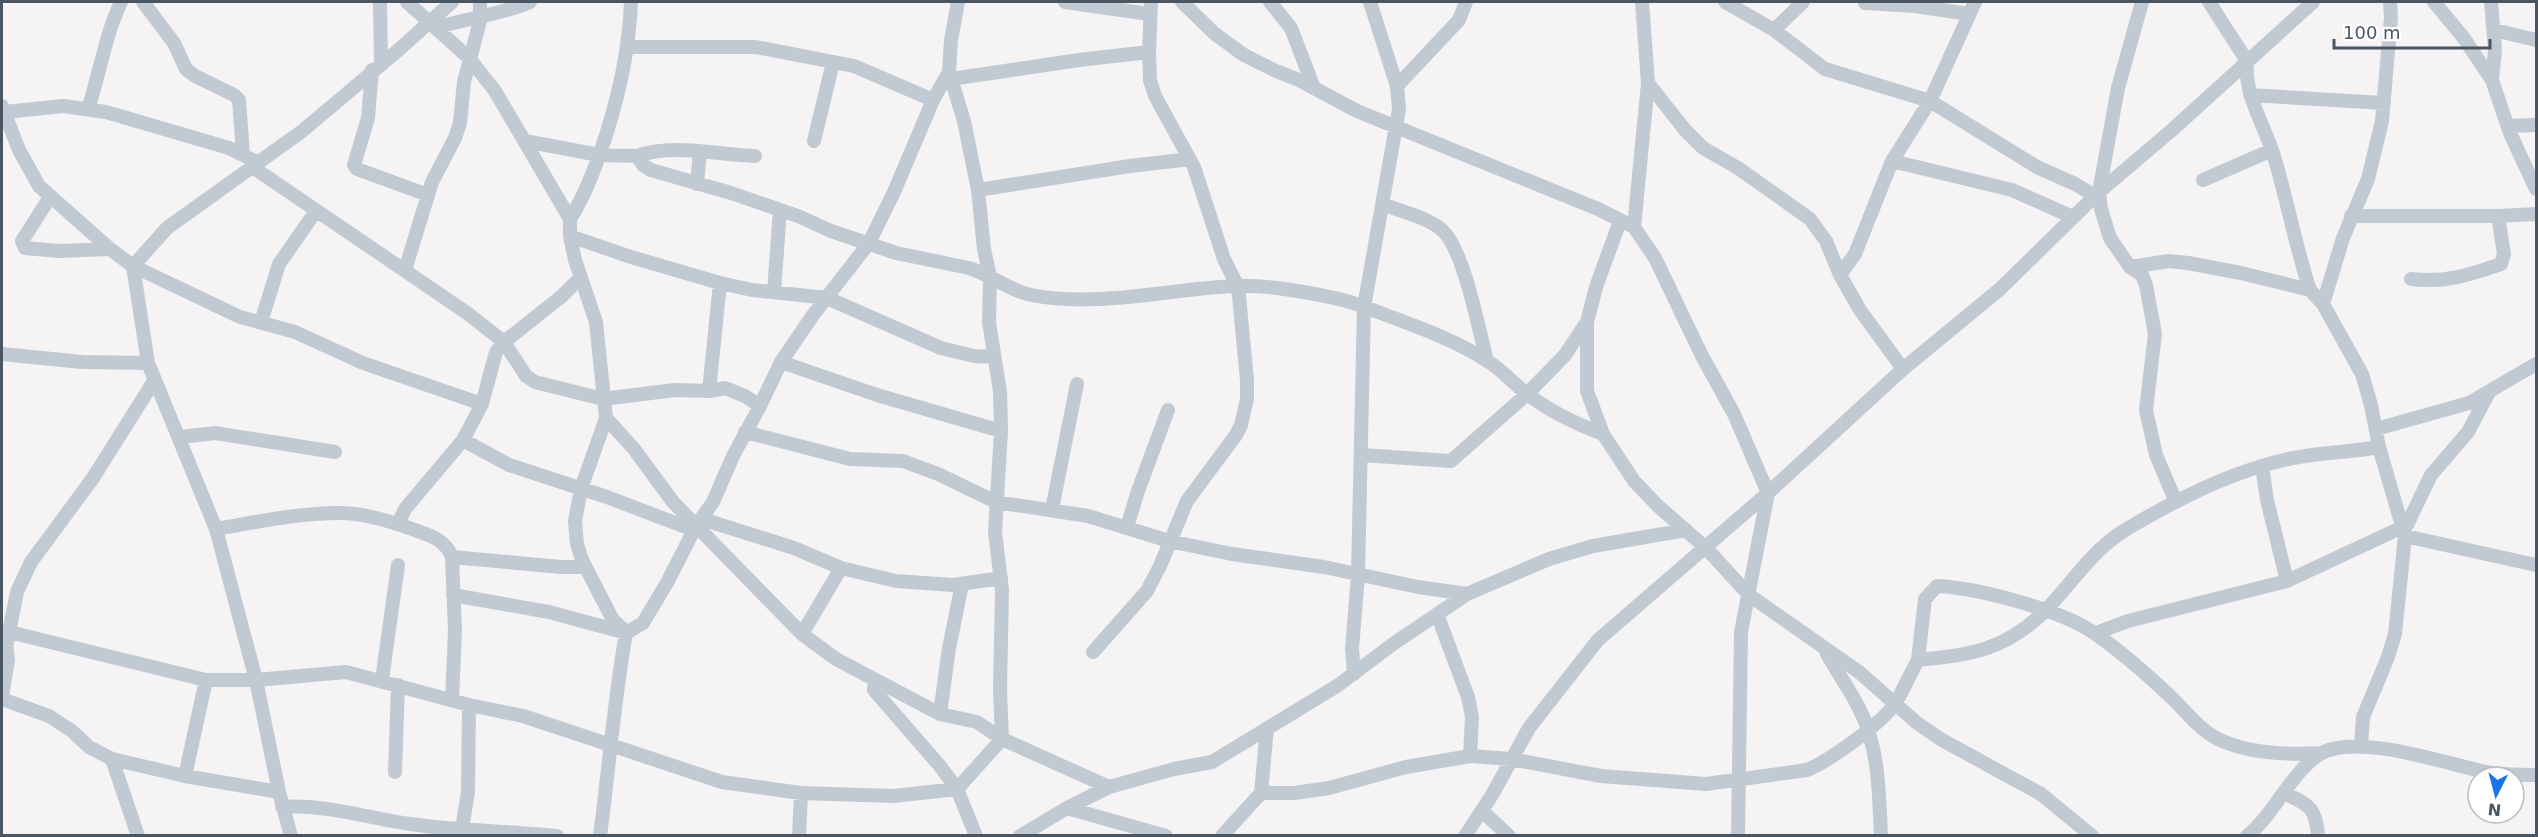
<svg xmlns="http://www.w3.org/2000/svg" width="2538" height="837" font-family="'DejaVu Sans',sans-serif">
<rect width="100%" height="100%" fill="#f5f3f3"/>
<g fill="none" stroke-linecap="round" stroke-linejoin="round">
<path stroke="#c1cad2" stroke-width="14" d="M 143,2 L 174,43 L 186,69 L 195,76 L 234,95 L 239,100 L 243,154
M 380,2 L 381,64
M 407,2 L 469,58 L 495,91 L 570,219 L 570,236 L 575,260 L 596,322 L 606,418 L 581,489 L 575,521 L 577,544 L 582,560 L 613,620 L 625,631
M 1065,2 L 1149,14
M 1182,2 L 1215,34 L 1244,55 L 1276,71 L 1299,80 L 1357,111 L 1598,209 L 1634,227 L 1655,258 L 1702,356 L 1734,414 L 1768,493 L 1741,632 L 1738,836
M 1270,2 L 1291,28 L 1314,88
M 1642,2 L 1648,83 L 1685,130 L 1703,148 L 1738,168 L 1810,219 L 1826,241 L 1840,275 L 1860,310 L 1903,369
M 1725,2 L 1774,30 L 1825,69 L 1930,101 L 2037,167 L 2075,184 L 2095,196
M 2142,2 L 2118,88 L 2099,192 L 2101,209 L 2110,238 L 2130,267 L 2142,275 L 2146,285 L 2155,334 L 2146,410 L 2156,455 L 2176,502
M 2209,2 L 2247,61 C 2244,95 2263,122 2273,153 C 2287,198 2295,245 2310,290 L 2323,304 L 2362,374 L 2371,405 L 2379,447 L 2405,536 L 2395,634 L 2388,657 L 2363,717 L 2361,746
M 2434,2 L 2463,37 L 2492,80 L 2510,133 L 2536,189
M 2491,2 L 2495,50 L 2492,80
M 1865,3 L 1915,6 L 1969,14
M 436,28 C 467,18 500,15 530,2
M 1774,30 L 1803,2
M 2494,30 L 2536,40
M 628,47 L 756,47 L 854,66 L 933,100
M 372,70 L 368,118 L 354,165 L 357,169 L 428,195
M 951,79 L 1079,60 L 1149,52
M 1397,86 L 1459,20 L 1466,2
M 2250,95 L 2384,103
M 2,106 L 19,150 L 39,186 L 110,249 L 133,266 L 240,317 L 295,332 L 363,363 L 482,404
M 88,109 C 100,73 105,36 121,2
M 5,112 L 63,106 L 106,112 L 229,148 L 257,162
M 2508,126 L 2536,125
M 525,141 L 599,155 L 637,156 L 643,165 L 651,170 L 731,193 L 798,216 L 831,231 L 896,253 L 969,268 C 992,275 1008,290 1031,295 C 1098,308 1168,289 1235,286 C 1260,284 1308,292 1334,298 C 1352,301 1369,309 1386,315 C 1421,328 1457,341 1489,362 C 1503,371 1514,384 1527,394 C 1551,412 1576,424 1603,434
M 814,141 L 833,62
M 637,156 C 673,143 718,155 755,156
M 1892,161 L 2012,190 L 2073,217
M 251,166 L 467,313 L 504,342 L 526,376 L 535,382 L 603,399 L 675,390 L 709,391 L 725,388 L 745,396 L 760,406
M 2203,180 L 2272,150
M 697,184 L 700,151
M 978,190 L 1130,166 L 1190,159
M 50,197 L 22,241 L 25,248 L 59,251 L 110,249
M 1383,204 C 1402,212 1427,217 1442,230 C 1464,249 1479,331 1487,361
M 2351,216 L 2498,216 L 2536,214
M 570,219 C 583,199 591,178 599,156 C 617,105 629,56 631,2
M 1620,221 L 1596,287 L 1587,322 L 1587,391 L 1603,434 L 1634,481 L 1658,506 L 1706,548 L 1749,595 L 1859,672 L 1917,723 L 1942,740 L 2041,794 L 2092,836
M 1634,227 L 1648,83
M 570,236 L 631,257 L 720,283 L 752,290 L 827,298 L 941,348 L 974,356 L 994,357
M 2130,267 L 2169,261 L 2188,263 L 2241,273 L 2310,290
M 405,270 L 432,182 L 455,138 L 460,123 L 464,82 L 480,21 L 480,2
M 1840,275 L 1855,254 L 1892,161 L 1930,101 L 1975,2
M 2411,279 C 2447,283 2468,275 2501,264 L 2504,254 L 2498,216
M 774,292 L 780,210
M 2323,304 L 2343,238 L 2368,179 L 2382,121 L 2391,17 L 2390,2
M 261,322 L 279,264 L 316,211
M 2,354 L 82,362 L 148,363
M 781,362 L 877,395 L 1001,431
M 709,391 L 720,283
M 606,418 L 634,449 L 673,502 L 802,634 L 836,659 L 940,714 L 977,722 L 1002,739 L 1109,787
M 2376,429 L 2469,403 L 2536,364
M 745,432 L 850,459 L 903,461 L 938,474 L 996,502 L 1088,516 L 1169,541 L 1232,554 L 1324,567 L 1418,587 L 1467,594
M 180,437 L 215,433 L 335,452
M 463,440 L 509,465 L 607,497 L 696,531
M 1361,455 L 1451,461 L 1527,394 L 1565,355 L 1587,322
M 2262,466 L 2267,500 L 2287,581
M 1052,509 L 1077,384
M 702,519 L 794,548 L 841,568 L 896,581 L 953,585 L 1001,578
M 398,524 L 405,509 L 463,440 L 482,404 L 496,352 L 504,342 L 562,296 L 580,278
M 1127,527 L 1138,491 L 1168,410
M 216,529 C 257,522 298,513 340,513 C 363,513 390,521 412,529 C 429,535 445,539 452,557 L 455,631 L 452,700
M 2405,536 L 2536,565
M 452,557 L 561,567 L 585,567
M 453,595 L 549,612 L 626,633 L 643,623 L 668,581 L 696,526 L 713,502 L 733,456 L 760,406 L 781,362 L 813,315 L 869,243 L 894,192 L 933,100 L 949,72
M 1437,614 L 1468,697 L 1472,717 L 1470,756
M 9,632 L 17,592 L 31,562 L 93,478 L 154,381
M 2096,633 L 2128,621 L 2287,581 L 2407,525 L 2431,475 L 2468,432 L 2488,394
M 802,634 L 841,568
M 7,643 L 9,632 L 206,680 L 256,680 L 346,672 L 469,705 L 523,716 L 722,782 L 801,793 L 893,796 L 957,789 L 1002,739 L 1000,689 L 1002,590 L 995,532 L 1001,431 L 1000,392 L 989,322 L 990,277 L 984,249 L 978,190 L 964,121 L 949,72 L 951,40 L 958,2
M 1093,652 L 1147,591 L 1160,566 L 1187,501 L 1236,435 L 1241,425 L 1247,399 L 1247,380 L 1239,296 L 1237,285 L 1224,259 L 1194,167 L 1155,96 L 1150,80 L 1149,52 L 1151,2
M 1826,652 C 1836,671 1849,688 1859,708 C 1879,746 1879,793 1881,836
M 1918,660 L 1925,599 L 1937,586 C 1978,588 2063,610 2097,635 C 2124,654 2150,677 2174,700 C 2188,714 2200,730 2218,739 C 2249,754 2287,755 2321,753
M 1354,674 L 1352,649 L 1358,575 L 1364,307 L 1399,109 L 1397,86 L 1370,2
M 382,680 L 398,565
M 875,681 L 874,690 L 940,766 L 957,789 L 976,836
M 2,697 L 8,660 L 5,637
M 2,699 L 49,716 L 72,731 L 89,747 L 112,759 L 185,776 L 279,792
M 940,714 L 949,648 L 962,584
M 112,759 L 138,836
M 395,772 L 398,685
M 185,776 L 206,680
M 1261,793 L 1294,793 L 1329,788 L 1406,767 L 1470,756 L 1511,759 L 1601,776 L 1706,784 L 1807,770 C 1829,761 1884,722 1896,702 C 1904,689 1910,674 1918,660 C 1971,655 2006,650 2046,610 C 2071,584 2091,552 2122,532 C 2171,502 2228,473 2284,460 C 2315,452 2347,453 2379,447
M 2284,793 C 2308,804 2316,807 2318,836
M 282,807 C 327,804 367,818 410,824 C 458,831 508,831 557,836
M 1067,808 L 1166,836
M 1482,811 L 1509,836
M 461,835 L 468,792 L 469,705
M 291,836 L 279,792 L 256,680 L 216,529 L 148,363 L 133,266 L 167,228 L 301,132 L 395,53 L 452,2
M 600,836 C 609,768 614,700 626,633
M 799,836 L 801,793
M 1020,836 L 1067,808 L 1109,787 L 1174,769 L 1212,762 L 1337,686 L 1393,644 L 1467,594 L 1549,559 L 1593,546 L 1686,530
M 1222,836 L 1261,793 L 1267,728
M 1465,836 L 1492,795 L 1529,728 L 1598,640 L 1768,493 L 1903,369 L 2000,289 L 2099,192 L 2172,130 L 2313,2
M 2247,836 C 2273,816 2292,771 2320,754 C 2355,732 2447,764 2486,772 C 2503,775 2520,775 2536,775"/>
</g>
<rect width="2538" height="837" fill="none" stroke="#4a5661" stroke-width="6"/>
<g transform="translate(2496 795) rotate(186)"><circle r="28" fill="#ffffff" stroke="#b7bbc0" stroke-width="1.5"/>
<path d="M0-4.5L10 22L0 15L-10 22Z" fill="#1a73e8"/>
<text y="-9" font-size="16" font-weight="bold" text-anchor="middle" fill="#4a5661">N</text>
</g>
<path d="M2334 39v9h156v-9" fill="none" stroke="#4a5661" stroke-width="3"/>
<text x="2343" y="39" font-size="18" fill="#4a5661" stroke="#ffffff" stroke-width="4.5" paint-order="stroke">100 m</text>
</svg>
